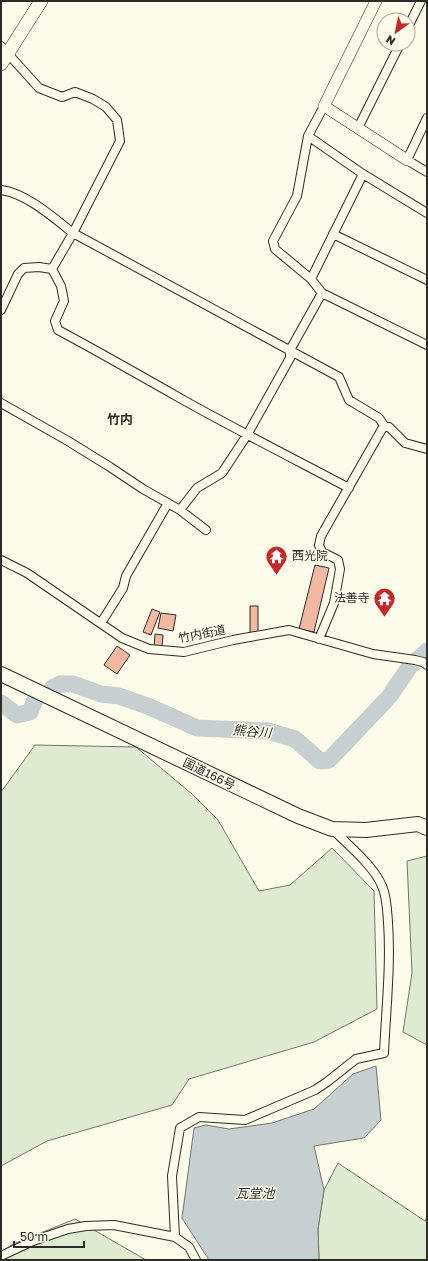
<svg xmlns="http://www.w3.org/2000/svg" width="428" height="1261" font-family="'Golos Text','Noto Sans JP',sans-serif">
<rect width="100%" height="100%" fill="#fdfbea"/>
<path fill="#deebd1" stroke="#74746e" d="M 35,745 L 136,747 L 192,794 L 218,820 L 259,891 L 290,885 L 332,848 L 374,891 L 377,1009 L 314,1042 L 189,1079 L 172,1105 L 47,1141 L 1,1166 L 1,792 Z
M 427,856 L 427,1045 L 403,1032 L 412,973 L 407,861 Z
M 338,1163 L 425,1221 L 427,1217 L 427,1260 L 319,1260 L 318,1229 L 324,1190 Z
M 75,1219 L 146,1260 L 1,1260 L 1,1252 L 13,1244 Z"/>
<path fill="#c7d0d0" stroke="#74746e" d="M 376,1066 L 381,1120 L 364,1138 L 314,1146 L 324,1190 L 318,1229 L 319,1260 L 209,1260 L 182,1218 L 194,1128 L 206,1125 L 229,1129 L 272,1123 L 314,1109 L 353,1074 Z"/>
<g fill="none" stroke-linecap="round" stroke-linejoin="round">
<path stroke="#c7d0d0" stroke-width="17" d="M 52,688 L 60,684 L 73,684 L 101,694 L 119,696 L 150,707 L 197,728 L 268,731 L 295,739 L 320,761 L 329,760 L 389,697 L 410,666 L 427,651
M 1,703 L 17,715 L 30,712 L 35,700"/>
</g>
<path fill="#f2b8a0" stroke="#2b2b2b" d="M 315,565 L 329,568 L 314,632 L 299,629 Z
M 250,606 L 258,606 L 258,634 L 250,634 Z
M 152,609 L 160,612 L 151,635 L 143,632 Z
M 161,613 L 176,615 L 173,631 L 158,628 Z
M 155,634 L 163,635 L 162,647 L 154,647 Z
M 117,646 L 130,655 L 117,674 L 104,665 Z"/>
<g fill="none" stroke-linecap="round" stroke-linejoin="round">
<defs>
<path id="minor" d="M 408,27 L 421,1
M 1,46 L 39,88 L 62,97 L 75,92 L 93,99 L 106,107 L 117,120 L 120,141 L 73,233 L 52,269 L 61,286 L 64,301 L 55,321 L 58,330 C 101,353 143,377 185,401 C 239,431 294,459 349,488
M 324,106 L 308,136 L 297,196 L 273,241 L 275,249 L 311,279 L 322,293 L 427,345
M 427,118 L 407,160 L 427,172
M 358,128 L 400,44
M 308,136 L 363,174 L 427,213
M 1,190 C 26,193 54,218 73,233 L 339,377 L 349,400 L 379,418 L 385,427 L 389,427 L 405,443 L 427,449
M 333,234 L 427,280
M 311,279 L 363,174
M 1,310 L 18,274 L 24,268 L 39,267 L 52,269
M 1,403 L 68,441 L 110,467 L 143,489 L 180,510 L 206,530
M 180,510 L 197,488 L 222,473 L 247,435 L 290,358 L 290,350 L 322,293
M 1,560 L 27,573 L 122,638 L 149,649 L 184,652 L 233,640 L 289,630 L 373,654 L 415,660 L 423,662 L 427,665
M 101,623 L 123,588 L 126,576 L 168,503
M 319,639 L 334,603 L 340,569 L 338,560 L 322,552 L 319,545 L 321,536 L 382,429 L 385,427
M 175,1237 L 172,1176 L 180,1128 L 199,1117 L 245,1120 L 315,1090 L 327,1082 L 356,1059 L 384,1053 C 386,1009 391,965 388,922 C 387,910 387,897 382,886 C 374,866 347,844 332,829
M 1,1256 L 33,1241 L 68,1229 L 86,1226 L 114,1225 L 175,1237 L 189,1247 L 196,1260"/>
<path id="tertiary" d="M 376,1 L 324,106 L 407,160"/>
<path id="primary" d="M 1,64 L 41,1"/>
<path id="trunk" d="M 1,674 L 298,816 L 332,829 L 366,830 L 418,824 L 427,828"/>
</defs>
<use href="#minor" stroke="#2b2b2b" stroke-width="10"/>
<use href="#tertiary" stroke="#2b2b2b" stroke-width="12"/>
<use href="#primary" stroke="#2b2b2b" stroke-width="14"/>
<use href="#trunk" stroke="#2b2b2b" stroke-width="16"/>
<use href="#minor" stroke="#fdfbea" stroke-width="8"/>
<use href="#tertiary" stroke="#fdfbea" stroke-width="11"/>
<use href="#primary" stroke="#fdfbea" stroke-width="13"/>
<use href="#trunk" stroke="#fdfbea" stroke-width="14"/>
</g>
<defs>
<symbol id="temple-pin" viewBox="-11 -11 22 30"><path d="M0 17L-7.5 6A9.5 9.5 0 1 1 7.5 6Z" fill="#c62828" stroke="#fdfbea"/><path d="M0-6L5-2H3V0L6.5 2.5H4V6H1.5V3h-3V6H-4V2.5H-6.5L-3 0V-2H-5Z" fill="#fff"/></symbol>
</defs>
<g fill-rule="evenodd">
<use href="#temple-pin" x="264" y="544" width="25" height="34"/>
<use href="#temple-pin" x="372" y="586" width="25" height="34"/>
</g>
<g text-anchor="middle" stroke-width="3" stroke-linejoin="round" paint-order="stroke">
<g font-size="12" fill="#2b2b2b" stroke="#fdfbea" text-anchor="start">
<text x="292" y="560">西光院</text>
<text x="370" y="602" text-anchor="end">法善寺</text>
</g>
<g font-size="12" fill="#2b2b2b" stroke="#fdfbea">
<text transform="translate(202 634) rotate(-11)" y="4">竹内街道</text>
<text transform="translate(209 774) rotate(26)" y="4">国道166号</text>
</g>
<g font-size="13" font-weight="bold" fill="#2b2b2b" stroke="#fdfbea">
<text x="120" y="424">竹内</text>
</g>
<g font-size="13" font-style="italic" fill="#2b2b2b" stroke="#fdfbea">
<text transform="translate(252 731) rotate(5)" y="5">熊谷川</text>
<text x="255" y="1198">瓦堂池</text>
</g>
</g>
<rect width="428" height="1261" fill="none" stroke="#2b2b2b" stroke-width="4"/>
<g transform="translate(396 32) rotate(213)"><circle r="19" fill="#fdfbea" stroke="#a9a89e"/>
<path d="M0-3L7 15L0 10L-7 15Z" fill="#c62828"/>
<text y="-6" font-size="11" font-weight="bold" text-anchor="middle" fill="#2b2b2b">N</text>
</g>
<path d="M14 1241v6h70v-6" fill="none" stroke="#2b2b2b" stroke-width="2"/>
<text x="20" y="1241" font-size="12" fill="#2b2b2b" stroke="#fdfbea" stroke-width="3" paint-order="stroke">50 m</text>
</svg>
